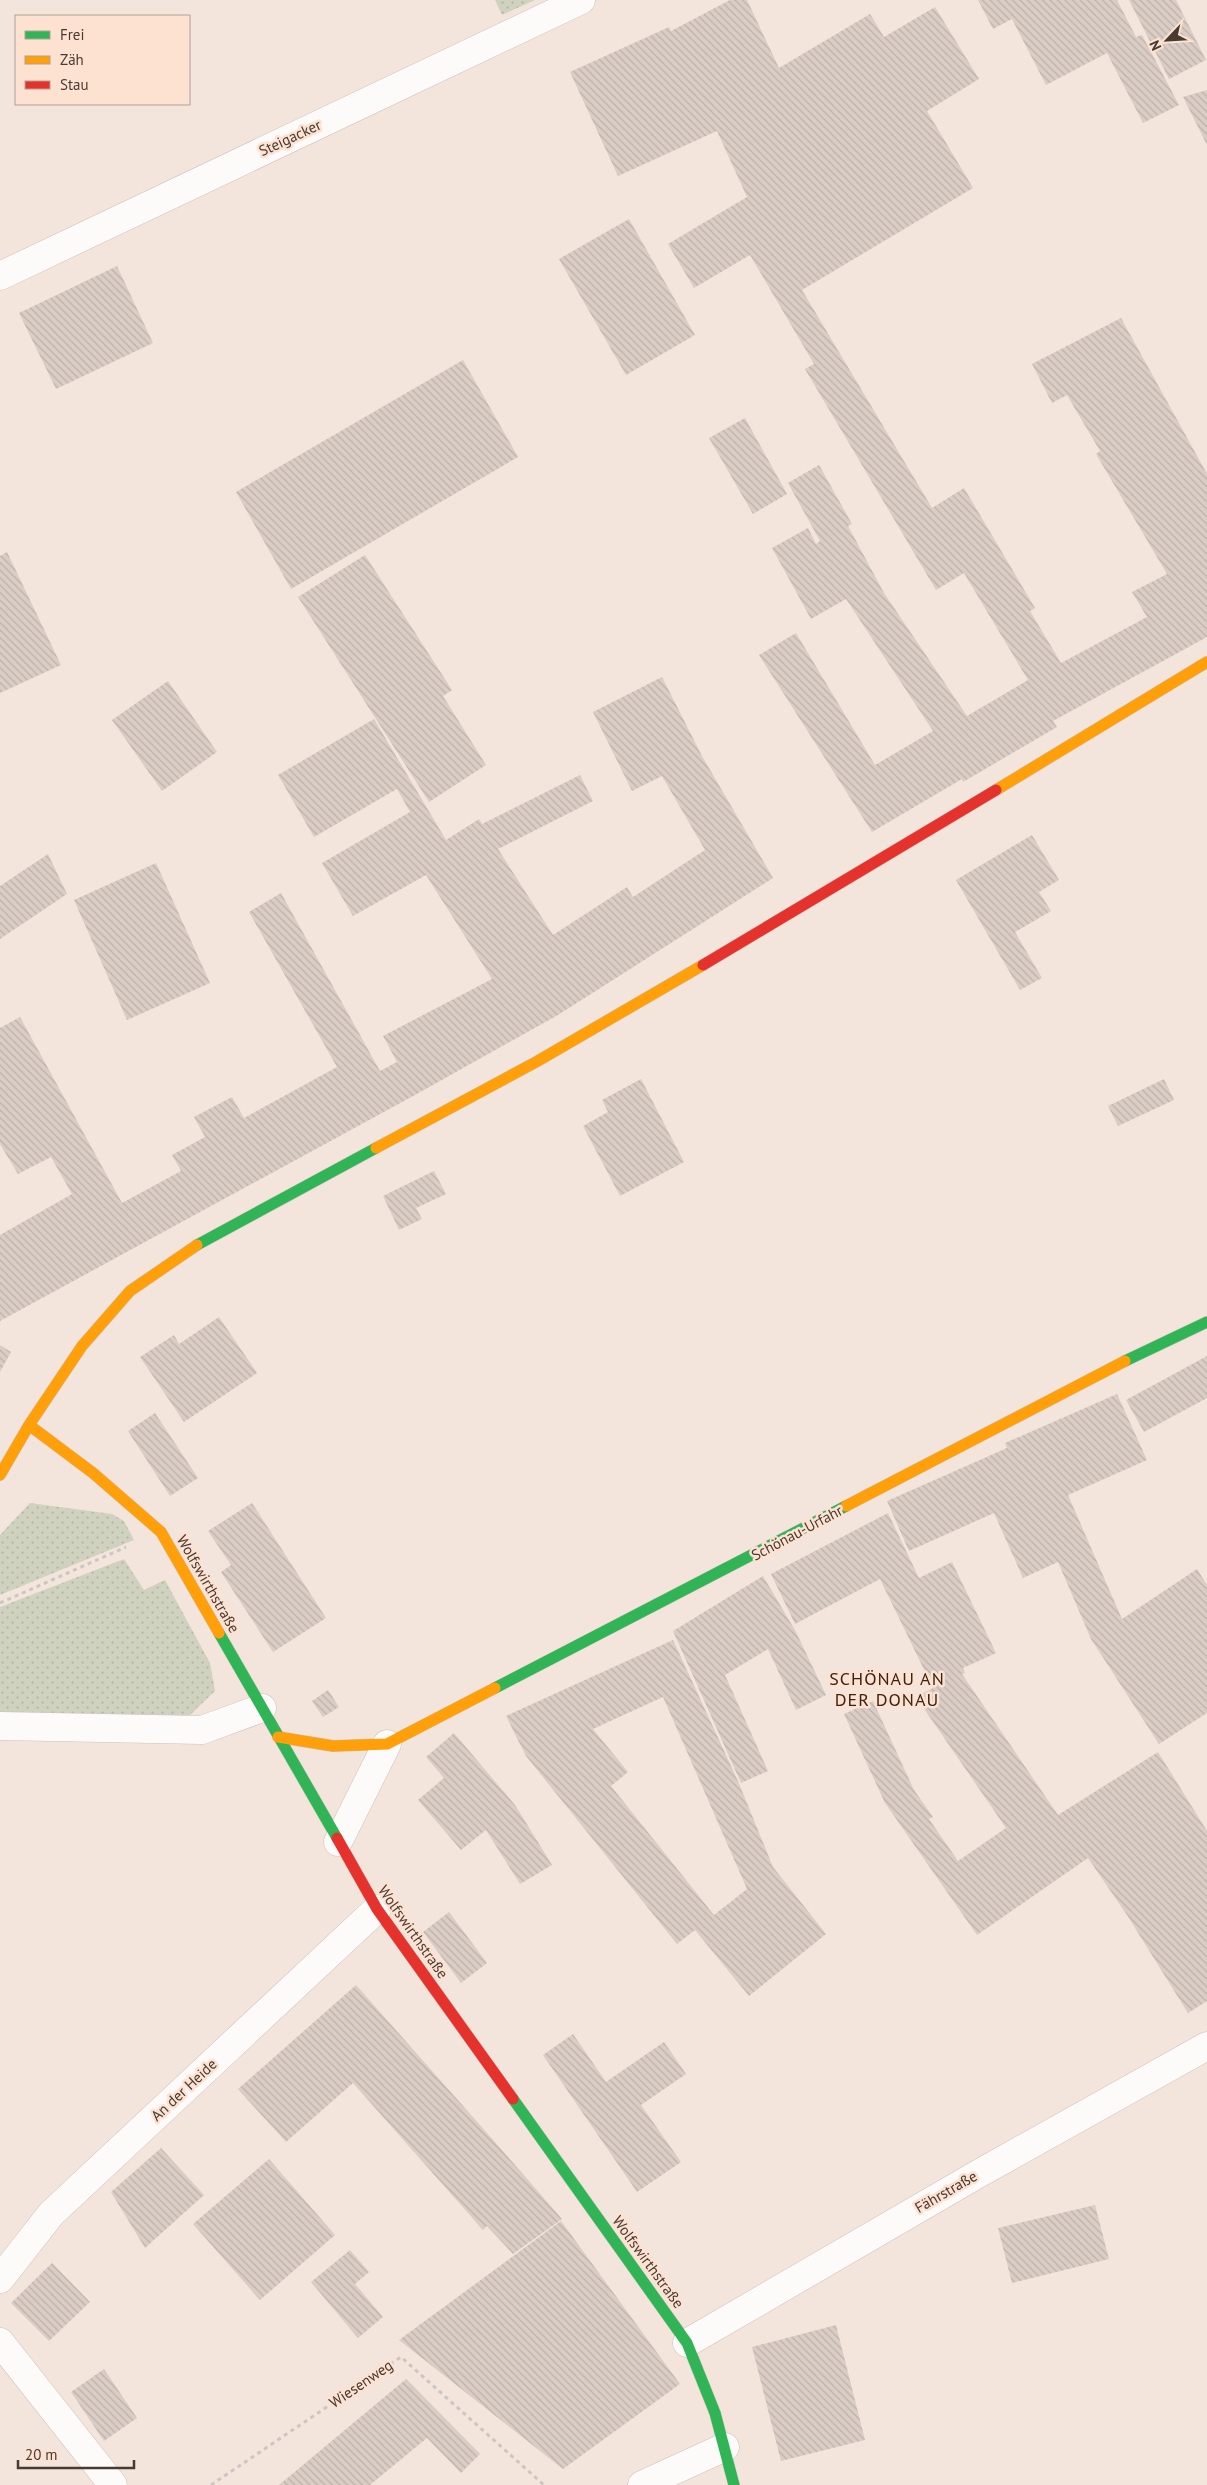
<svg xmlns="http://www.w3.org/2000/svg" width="1207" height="2485" font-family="'PT Sans',sans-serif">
<defs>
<pattern id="grass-dots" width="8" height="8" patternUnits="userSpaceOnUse" patternTransform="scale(1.25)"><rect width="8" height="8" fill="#d0d2c0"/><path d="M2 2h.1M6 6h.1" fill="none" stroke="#b4b5a5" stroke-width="1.8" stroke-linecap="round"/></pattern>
<pattern id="building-back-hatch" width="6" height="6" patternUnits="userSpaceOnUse" patternTransform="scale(1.25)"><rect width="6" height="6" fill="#dacdc5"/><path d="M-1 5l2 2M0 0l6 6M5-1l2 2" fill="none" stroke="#bcb1aa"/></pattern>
</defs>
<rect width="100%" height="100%" fill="#f3e5dc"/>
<path fill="url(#grass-dots)" d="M 495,0 L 535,0 L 502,15 Z
M 30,1503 L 112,1514 L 124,1521 L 134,1540 L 0,1595 L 0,1535 Z
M 124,1559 L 144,1590 L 165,1580 L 210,1663 L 215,1691 L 189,1716 L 150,1724 L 0,1715 L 0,1607 Z"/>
<path fill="url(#building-back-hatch)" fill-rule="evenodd" d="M 730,0 L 747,0 L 779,68 L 870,14 L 884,37 L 935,7 L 979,79 L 927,111 L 973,188 L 802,290 L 932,508 L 964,488 L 1035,608 L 1030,611 L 1061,663 L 1147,617 L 1132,592 L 1167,574 L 1096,454 L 1100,451 L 1067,395 L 1052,403 L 1032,364 L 1121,318 L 1207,474 L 1207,637 L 1053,721 L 1057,727 L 963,782 L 962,779 L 872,832 L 759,655 L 796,633 L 875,765 L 933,731 L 846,599 L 811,619 L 772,548 L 808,528 L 816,544 L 820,541 L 788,483 L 819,465 L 852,524 L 848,526 L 884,593 L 967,716 L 1028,680 L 964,573 L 936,590 L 805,369 L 814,364 L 750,255 L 694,288 L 668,244 L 747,197 L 717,131 L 618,176 L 570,72 L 669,27 L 671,31 Z
M 978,0 L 1117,0 L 1136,37 L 1142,35 L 1179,105 L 1143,123 L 1107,53 L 1046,85 L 1012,19 L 993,29 Z
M 1129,0 L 1176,0 L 1206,60 L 1169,79 Z
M 1207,90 L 1207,145 L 1183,97 Z
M 629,219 L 695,335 L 626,375 L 559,259 Z
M 117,266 L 153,343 L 56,389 L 19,313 Z
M 463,360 L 518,457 L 291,589 L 236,492 Z
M 745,418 L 787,494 L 753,514 L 709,438 Z
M 7,552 L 61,665 L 0,693 L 0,556 Z
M 365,555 L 452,690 L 443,696 L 486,765 L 429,802 L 298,597 Z
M 662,677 L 702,756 L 773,878 L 558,1015 L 415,1095 L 0,1321 L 0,1235 L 72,1194 L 51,1157 L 18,1174 L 0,1144 L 0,1028 L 20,1017 L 122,1203 L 181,1171 L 172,1155 L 205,1137 L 194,1117 L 232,1097 L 244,1118 L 337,1067 L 249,912 L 281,893 L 380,1071 L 397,1062 L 383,1036 L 492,979 L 426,875 L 353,916 L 322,863 L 410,812 L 397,789 L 314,837 L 278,775 L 374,719 L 446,840 L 479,819 L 482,824 L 580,775 L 593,801 L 498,849 L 553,935 L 627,887 L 633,897 L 705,850 L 662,776 L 632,791 L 593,712 Z
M 168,681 L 217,752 L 162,791 L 112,720 Z
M 1032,835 L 1059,880 L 1039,892 L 1051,911 L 1015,932 L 1042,978 L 1020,990 L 956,880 Z
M 48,854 L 67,894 L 0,939 L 0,886 Z
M 156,863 L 210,983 L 127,1020 L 74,900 Z
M 641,1079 L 684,1162 L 620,1196 L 583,1126 L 608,1112 L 602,1100 Z
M 1164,1079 L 1174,1100 L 1118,1126 L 1108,1106 Z
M 434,1171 L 446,1194 L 416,1208 L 422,1219 L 399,1230 L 383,1196 Z
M 219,1317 L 257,1373 L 184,1422 L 140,1357 L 174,1335 L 179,1344 Z
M 0,1345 L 11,1352 L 0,1372 Z
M 1207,1356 L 1207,1398 L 1144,1432 L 1126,1400 Z
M 1117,1394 L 1147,1460 L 1068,1495 L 1122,1619 L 1197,1569 L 1207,1585 L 1207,1713 L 1159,1744 L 1091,1639 L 1058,1562 L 1023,1578 L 994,1513 L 909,1551 L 887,1501 L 1007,1448 L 1005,1443 Z
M 155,1413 L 198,1478 L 170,1496 L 128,1431 Z
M 252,1503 L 326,1618 L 273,1652 L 221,1572 L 231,1565 L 208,1531 Z
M 888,1513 L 919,1578 L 952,1562 L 996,1653 L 963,1668 L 965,1673 L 962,1674 L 1058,1815 L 1158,1752 L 1207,1831 L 1207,2001 L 1188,2013 L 1127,1915 L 1088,1858 L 977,1935 L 885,1803 L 844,1714 L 873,1701 L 914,1790 L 933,1817 L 929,1819 L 958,1861 L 1006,1828 L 916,1697 L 933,1688 L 880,1579 L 795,1624 L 771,1574 Z
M 763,1576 L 796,1632 L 826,1695 L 796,1710 L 768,1649 L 725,1675 L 768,1771 L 741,1783 L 673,1631 Z
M 673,1640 L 738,1781 L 773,1867 L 826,1934 L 749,1996 L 695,1930 L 677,1944 L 526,1756 L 506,1716 ZM 663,1697 L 747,1889 L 714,1915 L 611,1786 L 628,1772 L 593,1729 Z
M 328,1690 L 339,1707 L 323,1717 L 312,1701 Z
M 454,1733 L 515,1805 L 552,1865 L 520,1884 L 486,1830 L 461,1850 L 418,1800 L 444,1778 L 426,1757 Z
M 449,1912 L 487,1963 L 461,1983 L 423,1932 Z
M 356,1985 L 487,2133 L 562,2219 L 513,2254 L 487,2226 L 483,2230 L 353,2083 L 286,2142 L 238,2089 Z
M 573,2034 L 606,2082 L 664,2042 L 686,2074 L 641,2105 L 681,2162 L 637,2192 L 543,2055 Z
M 161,2148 L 204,2195 L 145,2248 L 111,2192 Z
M 269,2159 L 335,2235 L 260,2300 L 193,2224 Z
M 1095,2205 L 1109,2259 L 1012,2283 L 998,2228 Z
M 561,2221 L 680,2384 L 563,2469 L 399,2340 Z
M 350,2250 L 369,2272 L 355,2284 L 383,2317 L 358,2338 L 311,2282 Z
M 52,2263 L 90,2302 L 49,2341 L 11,2303 Z
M 836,2325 L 865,2440 L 781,2461 L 752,2347 Z
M 104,2369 L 137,2418 L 104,2441 L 71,2392 Z
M 406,2379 L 480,2454 L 461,2473 L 427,2438 L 370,2485 L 279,2485 Z"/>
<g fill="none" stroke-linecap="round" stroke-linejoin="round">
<defs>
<path id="street" d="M 0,276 L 581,0
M 0,1726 L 202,1730 L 262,1708
M 338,1842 L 387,1744
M 0,2279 L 51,2214 L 377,1909
M 0,2342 L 113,2485
M 687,2343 L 978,2174 L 1207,2046
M 642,2485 L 725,2447"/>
<path id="fast" d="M 197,1245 L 376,1148
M 1125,1361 L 1207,1322
M 219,1633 L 337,1838
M 495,1688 L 846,1506
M 513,2099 L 687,2343 L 715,2413 L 734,2485"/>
<path id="slow" d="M 996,790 L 1207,662
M 376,1148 L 536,1062 L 703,965
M 29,1425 L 93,1473 L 161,1532 L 219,1633
M 0,1475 L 29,1425 L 82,1346 L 130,1291 L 197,1245
M 846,1506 L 1125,1361
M 278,1737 L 333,1746 L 387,1744 L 495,1688"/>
<path id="jam" d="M 703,965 L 996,790
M 337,1838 L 377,1909 L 513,2099"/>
</defs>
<use href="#street" stroke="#cdc1b9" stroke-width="29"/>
<use href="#fast" stroke="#cdc1b9" stroke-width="12"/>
<use href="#slow" stroke="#cdc1b9" stroke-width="12"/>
<use href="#jam" stroke="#cdc1b9" stroke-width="12"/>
<path stroke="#ccc6c3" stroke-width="3" stroke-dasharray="4 4" stroke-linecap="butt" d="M 0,1603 L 126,1547
M 211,2485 L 401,2357 L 544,2485"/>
<use href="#street" stroke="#fdfbfa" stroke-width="28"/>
<use href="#fast" stroke="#30b455" stroke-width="11"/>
<use href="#slow" stroke="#ff9f0a" stroke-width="11"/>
<use href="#jam" stroke="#e5322d" stroke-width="11"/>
</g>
<g text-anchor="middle" stroke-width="5" stroke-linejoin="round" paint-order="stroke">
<g font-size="15" fill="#473a31" stroke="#fde2d2">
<text transform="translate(290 138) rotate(-25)" y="5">Steigacker</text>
<text transform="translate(797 1533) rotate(-28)" y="5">Schönau-Urfahr</text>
<text transform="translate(208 1584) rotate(60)" y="5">Wolfswirthstraße</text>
<text transform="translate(413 1932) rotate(55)" y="5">Wolfswirthstraße</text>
<text transform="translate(184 2090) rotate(-43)" y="5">An der Heide</text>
<text transform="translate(946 2192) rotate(-30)" y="5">Fährstraße</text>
<text transform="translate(648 2262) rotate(54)" y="5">Wolfswirthstraße</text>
<text transform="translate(361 2384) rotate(-34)" y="5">Wiesenweg</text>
</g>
<g font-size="18" letter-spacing="1" fill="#3b2312" stroke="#fde2d2">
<text x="887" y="1685">SCHÖNAU AN<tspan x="887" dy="21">DER DONAU</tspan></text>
</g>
</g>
<rect x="15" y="15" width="175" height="90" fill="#fde2d2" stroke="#b49f92"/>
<rect x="25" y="31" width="25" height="8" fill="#30b455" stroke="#b49f92"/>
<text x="60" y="40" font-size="15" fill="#473a31">Frei</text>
<rect x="25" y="56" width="25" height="8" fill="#ff9f0a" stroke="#b49f92"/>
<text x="60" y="65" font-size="15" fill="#473a31">Zäh</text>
<rect x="25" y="81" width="25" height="8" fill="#e5322d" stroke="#b49f92"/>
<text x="60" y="90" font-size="15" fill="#473a31">Stau</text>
<g transform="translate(1167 40) rotate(245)" stroke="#fde2d2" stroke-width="4" paint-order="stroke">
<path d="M0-4L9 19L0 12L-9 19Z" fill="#473a31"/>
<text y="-8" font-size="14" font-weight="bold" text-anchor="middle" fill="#473a31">N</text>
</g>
<path d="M18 2460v8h116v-8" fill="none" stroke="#473a31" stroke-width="2.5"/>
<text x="25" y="2460" font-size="15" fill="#473a31" stroke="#fde2d2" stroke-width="4" paint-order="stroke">20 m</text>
</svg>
